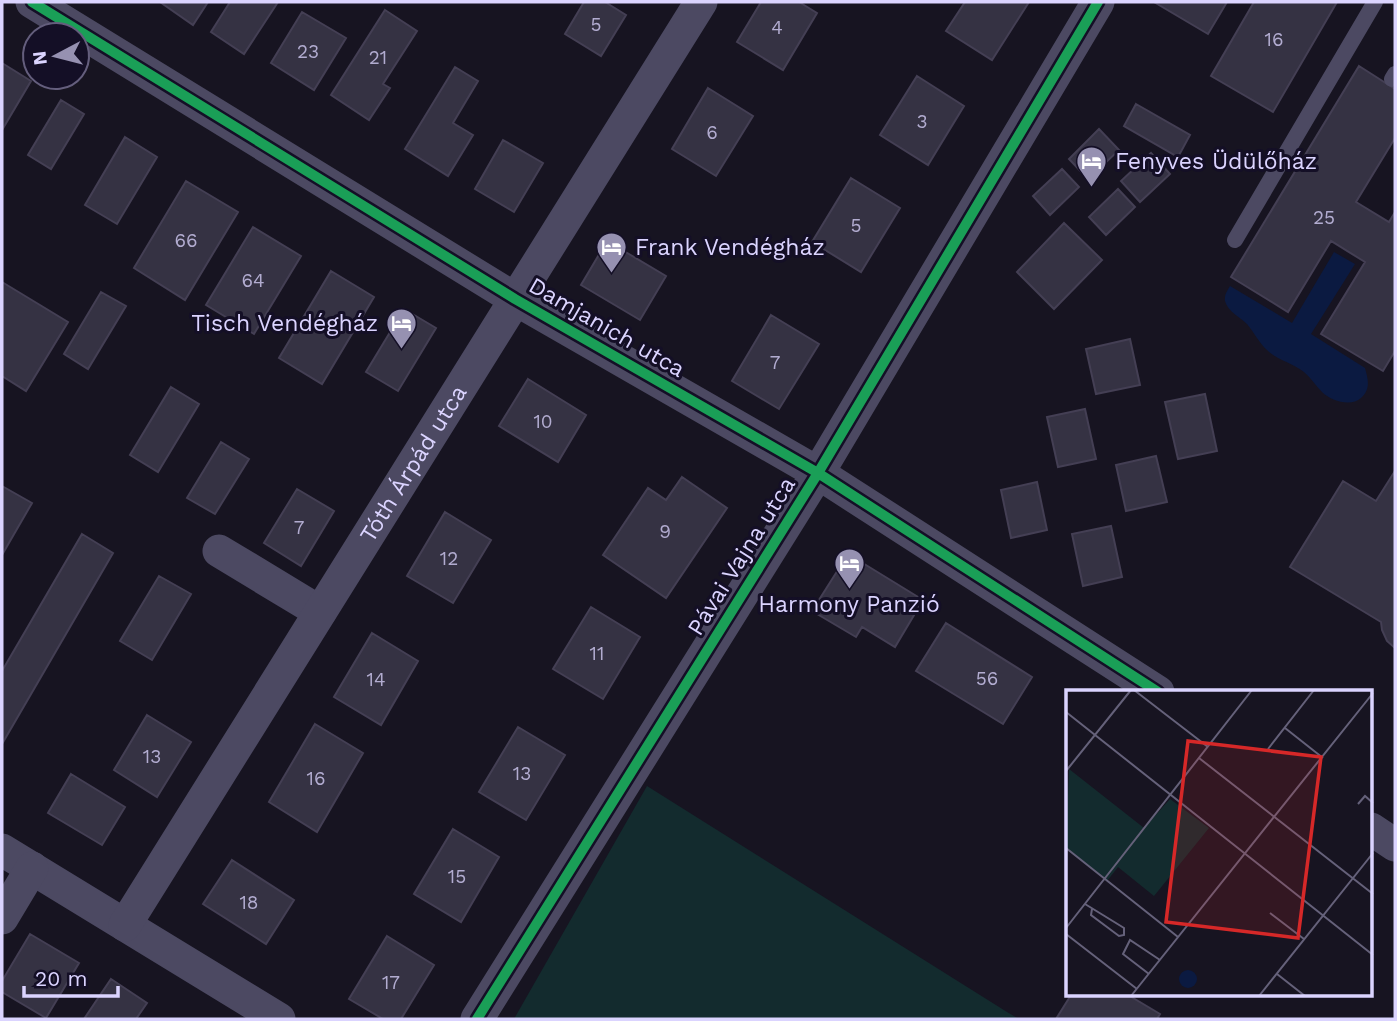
<svg xmlns="http://www.w3.org/2000/svg" width="1397" height="1021" font-family="'Work Sans',sans-serif">
<rect width="100%" height="100%" fill="#171421"/>
<path fill="#132b2e" d="M 647,786 L 1007,1012 L 1019,1019 L 514,1019 Z"/>
<path fill="#0b1a41" d="M 1334,252 L 1355,264 L 1311,334 L 1365,368 C 1368,379 1371,389 1361,398 C 1351,407 1331,401 1322,392 C 1316,386 1311,378 1304,372 C 1293,363 1277,360 1267,350 C 1259,343 1254,332 1247,324 C 1240,317 1228,312 1225,301 C 1224,295 1227,291 1230,286 L 1292,323 Z"/>
<path fill="#353243" stroke="#443f54" stroke-width="2" d="M 160,2 L 208,2 L 193,25 Z
M 230,2 L 278,2 L 244,54 L 211,32 Z
M 584,2 L 605,2 L 626,15 L 601,56 L 565,34 Z
M 761,2 L 799,2 L 817,13 L 783,70 L 737,42 Z
M 965,2 L 1029,2 L 992,60 L 946,31 Z
M 1154,2 L 1227,2 L 1208,34 Z
M 1254,2 L 1337,2 L 1273,112 L 1211,76 Z
M 385,10 L 417,31 L 383,84 L 390,88 L 369,120 L 331,95 Z
M 302,12 L 346,38 L 314,90 L 271,63 Z
M 2,63 L 31,81 L 2,130 Z
M 1359,66 L 1395,89 L 1395,138 L 1356,202 L 1389,222 L 1395,212 L 1395,351 L 1383,371 L 1321,334 L 1365,262 L 1331,241 L 1288,312 L 1231,277 Z
M 455,67 L 478,81 L 453,123 L 473,135 L 448,176 L 405,149 Z
M 917,76 L 964,106 L 928,165 L 880,135 Z
M 708,88 L 753,116 L 716,176 L 672,149 Z
M 61,100 L 84,114 L 51,169 L 28,155 Z
M 1136,104 L 1190,135 L 1178,157 L 1124,126 Z
M 1099,129 L 1119,150 L 1088,179 L 1069,159 Z
M 125,137 L 157,157 L 117,224 L 85,205 Z
M 503,140 L 543,163 L 514,212 L 475,189 Z
M 1151,153 L 1170,174 L 1140,202 L 1121,181 Z
M 1062,169 L 1079,187 L 1050,215 L 1033,196 Z
M 851,178 L 900,208 L 861,272 L 812,242 Z
M 186,181 L 238,212 L 185,300 L 134,268 Z
M 1118,189 L 1135,207 L 1106,235 L 1089,217 Z
M 1064,223 L 1102,260 L 1054,309 L 1017,272 Z
M 253,227 L 301,256 L 254,334 L 206,305 Z
M 607,241 L 666,276 L 640,320 L 581,285 Z
M 331,271 L 374,297 L 322,384 L 279,358 Z
M 2,282 L 68,322 L 26,391 L 2,376 Z
M 101,292 L 126,306 L 88,369 L 64,354 Z
M 404,309 L 436,328 L 398,391 L 366,372 Z
M 771,315 L 819,344 L 779,409 L 732,381 Z
M 1130,339 L 1140,385 L 1096,394 L 1086,349 Z
M 528,379 L 586,415 L 558,462 L 499,426 Z
M 171,387 L 199,404 L 158,472 L 130,455 Z
M 1205,394 L 1217,451 L 1178,459 L 1165,402 Z
M 1085,409 L 1096,459 L 1058,467 L 1047,417 Z
M 221,442 L 249,459 L 215,514 L 187,498 Z
M 1156,456 L 1167,502 L 1126,511 L 1116,465 Z
M 1395,471 L 1395,648 L 1387,641 L 1382,630 L 1381,622 L 1290,567 L 1343,481 L 1376,501 Z
M 682,477 L 727,508 L 666,598 L 603,555 L 648,488 L 666,500 Z
M 1037,482 L 1047,530 L 1011,538 L 1001,490 Z
M 2,486 L 32,503 L 2,555 Z
M 297,489 L 334,511 L 301,566 L 264,543 Z
M 445,512 L 491,540 L 453,603 L 407,576 Z
M 1111,526 L 1122,577 L 1083,586 L 1072,534 Z
M 82,534 L 113,553 L 2,744 L 2,671 Z
M 848,554 L 923,600 L 895,647 L 862,627 L 856,637 L 812,611 Z
M 159,576 L 191,594 L 152,660 L 120,641 Z
M 591,607 L 640,637 L 603,699 L 553,669 Z
M 946,623 L 1032,677 L 1003,724 L 916,671 Z
M 372,633 L 418,661 L 381,725 L 334,697 Z
M 147,715 L 191,742 L 157,797 L 114,770 Z
M 315,724 L 363,753 L 317,832 L 269,802 Z
M 518,727 L 565,755 L 526,820 L 479,792 Z
M 71,774 L 125,807 L 102,845 L 48,813 Z
M 453,829 L 499,857 L 461,922 L 414,894 Z
M 232,860 L 294,900 L 266,944 L 203,904 Z
M 30,934 L 79,963 L 46,1018 L 2,992 L 2,981 Z
M 387,936 L 434,965 L 401,1019 L 383,1019 L 349,999 Z
M 111,979 L 147,1003 L 136,1019 L 84,1019 Z
M 1071,995 L 1128,995 L 1160,1014 L 1157,1019 L 1056,1019 Z"/>
<g fill="none" stroke-linecap="round" stroke-linejoin="round">
<path stroke="#4c4962" stroke-width="16" d="M 1392,79 L 1395,74
M 1235,240 L 1375,2"/>
<g stroke="#4c4962" stroke-width="33">
<path d="M 32,2 L 515,299 L 818,473 L 1158,692"/>
<path d="M 219,551 L 320,612"/>
<path d="M 1371,829 L 1395,845"/>
<path d="M 2,850 L 279,1019"/>
<path d="M 2,918 L 32,868"/>
<path id="s1" d="M 125,925 L 701,2"/>
<path d="M 477,1019 L 818,473 L 1098,2"/>
</g>
<defs>
<path id="cycleway" d="M 32,2 L 515,299 L 818,473 L 1158,692
M 477,1019 L 818,473 L 1098,2"/>
</defs>
<use href="#cycleway" stroke="#140f26" stroke-width="15"/>
<use href="#cycleway" stroke="#1a9f57" stroke-width="10"/>
</g>
<defs>
<symbol id="hotel-pin" viewBox="-11 -11 22 30"><path d="M0 17L-7.5 6A9.5 9.5 0 1 1 7.5 6Z" fill="#9691b1" stroke="#140f26"/><path d="M-6-4.5h1.5V1H6V5H4.5V3h-9V5H-6ZM-4 0a1.8 1.8 0 1 1 3.6 0ZM.5 0V-2.5h3Q6-2.5 6 0Z" fill="#fff"/></symbol>
</defs>
<g fill-rule="evenodd">
<use href="#hotel-pin" x="1074" y="144" width="35" height="47"/>
<use href="#hotel-pin" x="594" y="230" width="35" height="47"/>
<use href="#hotel-pin" x="384" y="306" width="35" height="47"/>
<use href="#hotel-pin" x="832" y="546" width="35" height="47"/>
</g>
<g text-anchor="middle" stroke-width="6" stroke-linejoin="round" paint-order="stroke">
<g font-size="19" fill="#b2acd0">
<text x="596" y="31">5</text>
<text x="777" y="34">4</text>
<text x="1274" y="46">16</text>
<text x="308" y="58">23</text>
<text x="378" y="64">21</text>
<text x="922" y="128">3</text>
<text x="712" y="139">6</text>
<text x="1324" y="224">25</text>
<text x="856" y="232">5</text>
<text x="186" y="247">66</text>
<text x="253" y="287">64</text>
<text x="775" y="369">7</text>
<text x="543" y="428">10</text>
<text x="299" y="534">7</text>
<text x="665" y="538">9</text>
<text x="449" y="565">12</text>
<text x="597" y="660">11</text>
<text x="987" y="685">56</text>
<text x="376" y="686">14</text>
<text x="152" y="763">13</text>
<text x="522" y="780">13</text>
<text x="316" y="785">16</text>
<text x="457" y="883">15</text>
<text x="249" y="909">18</text>
<text x="391" y="989">17</text>
</g>
<g font-size="23" fill="#dbd4ff" stroke="#140f26" text-anchor="start">
<text x="1115" y="169">Fenyves Üdülőház</text>
<text x="635" y="255">Frank Vendégház</text>
<text x="378" y="331" text-anchor="end">Tisch Vendégház</text>
<text x="849" y="612" text-anchor="middle">Harmony Panzió</text>
</g>
<g font-size="23" fill="#dbd4ff" stroke="#140f26">
<text transform="translate(607 327) rotate(30)" y="8">Damjanich utca</text>
<text dy="8" stroke="none"><textPath href="#s1" startOffset="544">Tóth Árpád utca</textPath></text>
<text transform="translate(741 556) rotate(-58)" y="8">Pávai Vajna utca</text>
</g>
</g>
<g transform="translate(1066 690)">
<rect width="306" height="306" fill="#171421"/>
<path d="M 3,79 L 78,138 L 104,109 L 143,138 L 88,206 L 52,177 L 41,191 L 0,159 Z" fill="#132b2e"/>
<path d="M113 289a9 9 0 1 1 18 0a9 9 0 1 1-18 0Z" fill="#0b1a41"/>
<path fill="none" stroke="#65617a" stroke-width="2" d="M 68,0 L 142,57M 0,22 L 307,265M 219,38 L 257,68M 202,59 L 248,0M 133,68 L 307,204M 0,81 L 65,0M 292,114 L 299,106 L 307,113M 0,158 L 112,247M 19,214 L 58,238 L 58,245 L 53,246 L 25,225 L 26,219M 204,223 L 238,249M 0,238 L 186,0M 0,244 L 71,299M 83,284 L 57,264 L 64,250 L 94,270M 211,284 L 239,306M 65,306 L 307,3M 193,306 L 307,163"/>
<path fill="#d62828" fill-opacity="0.15" stroke="#d62828" stroke-width="3.5" d="M 122,51 L 255,67 L 232,248 L 100,232 Z"/>
<rect width="306" height="306" fill="none" stroke="#dbd4ff" stroke-width="3.5"/>
</g>
<rect width="1397" height="1021" fill="none" stroke="#dbd4ff" stroke-width="7"/>
<g transform="translate(56 56) rotate(263)"><circle r="33" fill="#140f26" stroke="#645e7d" stroke-width="2"/>
<path d="M0-5L12 26L0 18L-12 26Z" fill="#9691b1"/>
<text y="-10" font-size="19" font-weight="bold" text-anchor="middle" fill="#dbd4ff">N</text>
</g>
<path d="M24 986v10h94v-10" fill="none" stroke="#dbd4ff" stroke-width="3.5"/>
<text x="35" y="986" font-size="21" fill="#dbd4ff" stroke="#140f26" stroke-width="5" paint-order="stroke">20 m</text>
</svg>
